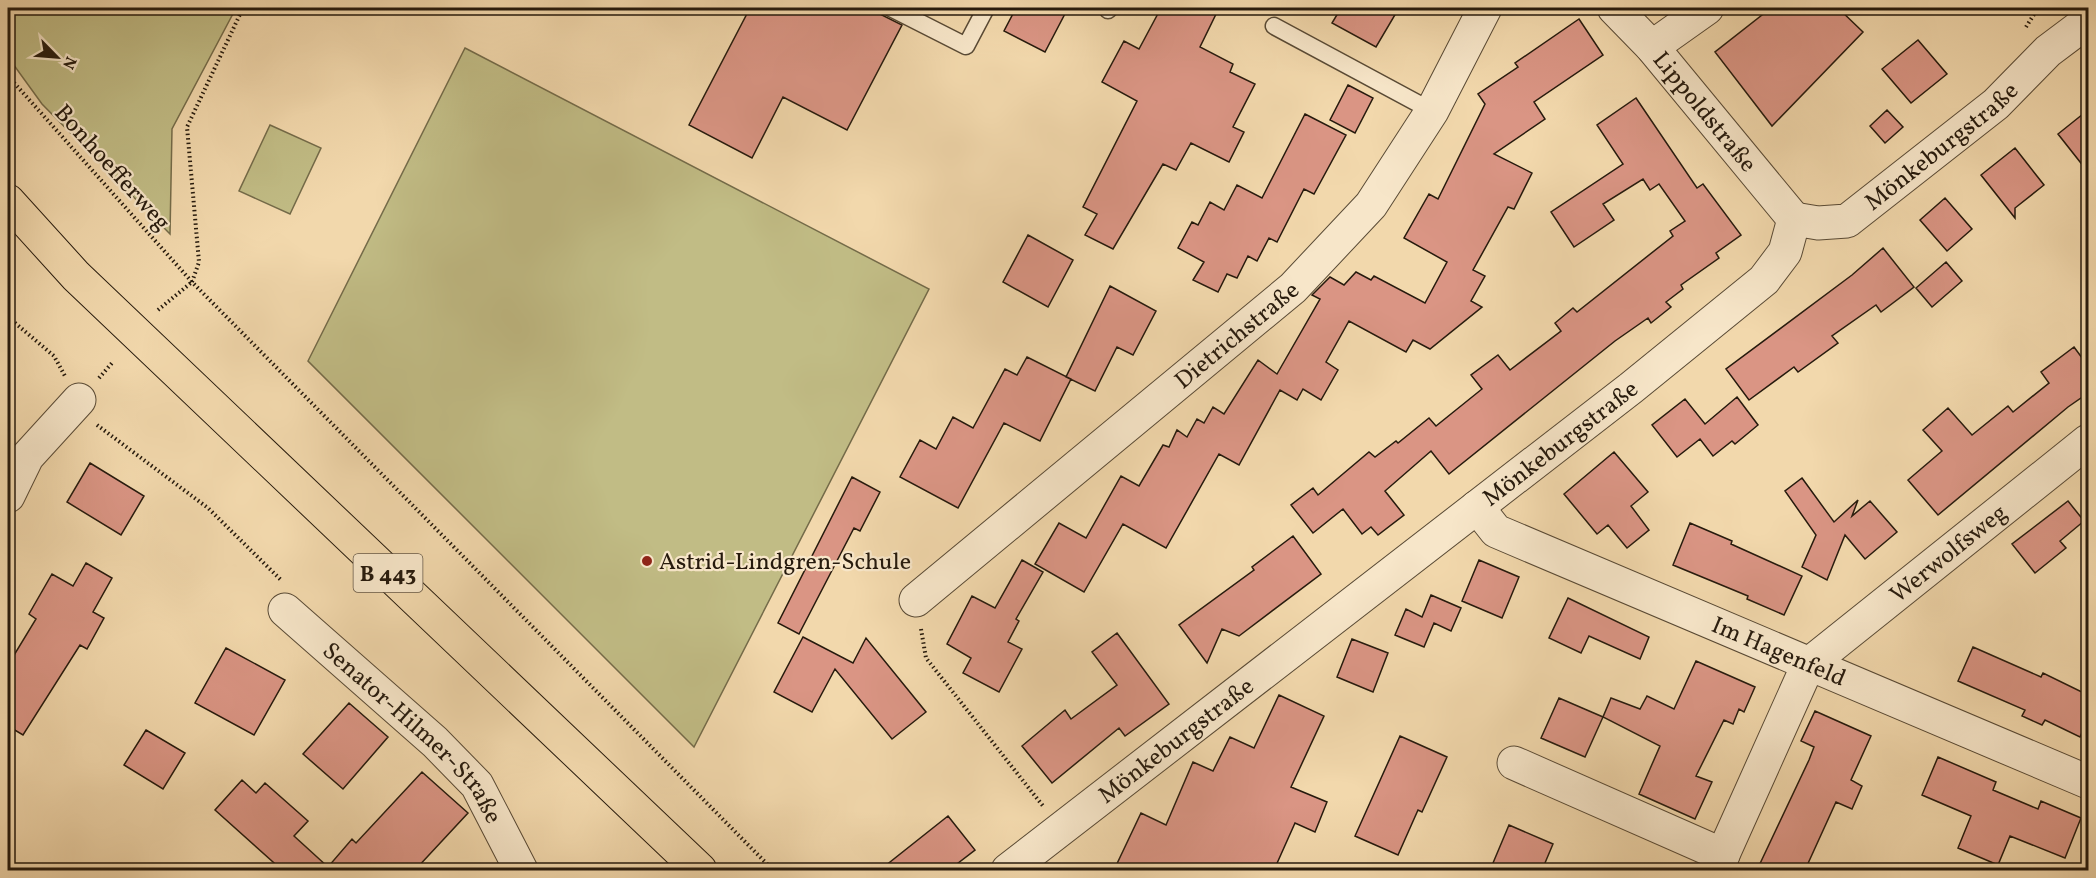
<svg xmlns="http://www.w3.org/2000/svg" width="2096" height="878" font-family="Vollkorn,serif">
<rect width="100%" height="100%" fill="#f2d8ac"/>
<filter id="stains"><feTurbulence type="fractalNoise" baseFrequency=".00333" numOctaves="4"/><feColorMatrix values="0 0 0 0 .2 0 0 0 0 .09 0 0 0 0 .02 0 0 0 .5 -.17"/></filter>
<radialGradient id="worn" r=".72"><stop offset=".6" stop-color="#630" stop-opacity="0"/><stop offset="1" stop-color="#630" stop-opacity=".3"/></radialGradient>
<path fill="#c1bc85" stroke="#746b49" stroke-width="1.5" d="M 8,8 L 236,8 L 172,129 L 170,234 L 42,104 L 8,57 Z
M 465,48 L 929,289 L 694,747 L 308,361 Z
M 270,125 L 321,148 L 290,214 L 239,191 Z"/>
<path fill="#da9584" stroke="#261a0d" stroke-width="1.5" d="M 750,8 L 868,8 L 902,25 L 847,130 L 783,97 L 752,158 L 689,125 Z
M 1016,8 L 1068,8 L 1045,52 L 1004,31 Z
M 1161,8 L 1219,8 L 1200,47 L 1233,64 L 1230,72 L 1255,84 L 1233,127 L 1244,132 L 1229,162 L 1191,143 L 1176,170 L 1163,164 L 1113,249 L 1085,235 L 1097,214 L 1083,207 L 1137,101 L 1102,82 L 1124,41 L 1139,49 Z
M 1341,8 L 1399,8 L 1376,47 L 1332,23 Z
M 1771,8 L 1838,8 L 1863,32 L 1772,126 L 1715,52 Z
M 1579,19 L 1603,55 L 1534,102 L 1545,119 L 1494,154 L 1532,173 L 1514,209 L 1508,207 L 1473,270 L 1485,276 L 1471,301 L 1482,307 L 1430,349 L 1413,340 L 1406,352 L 1349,321 L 1326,362 L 1338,370 L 1321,400 L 1303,389 L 1297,400 L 1280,390 L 1239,465 L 1219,454 L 1166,548 L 1123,524 L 1084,592 L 1035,564 L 1059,523 L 1086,538 L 1121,476 L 1139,486 L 1163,445 L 1169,447 L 1177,430 L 1187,437 L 1197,419 L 1204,423 L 1213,407 L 1224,414 L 1258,360 L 1277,374 L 1320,299 L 1312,295 L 1330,277 L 1344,285 L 1356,272 L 1371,280 L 1374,276 L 1425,303 L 1447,262 L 1404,238 L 1429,194 L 1438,199 L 1485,104 L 1478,94 L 1518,67 L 1515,63 Z
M 1918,40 L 1947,74 L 1911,103 L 1882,69 Z
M 1348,85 L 1373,98 L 1355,133 L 1330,120 Z
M 1636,98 L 1697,188 L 1703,184 L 1741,235 L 1716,253 L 1719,258 L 1681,285 L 1683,289 L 1666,302 L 1671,307 L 1651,323 L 1648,318 L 1615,341 L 1449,474 L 1431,451 L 1385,491 L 1404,515 L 1378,535 L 1371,527 L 1362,534 L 1343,509 L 1313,533 L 1291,505 L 1313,488 L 1318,495 L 1369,452 L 1375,457 L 1396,441 L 1398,443 L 1429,418 L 1436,426 L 1482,389 L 1471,375 L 1498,355 L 1510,370 L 1561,331 L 1555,323 L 1573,308 L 1577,312 L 1673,236 L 1670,231 L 1685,221 L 1659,184 L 1650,190 L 1643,179 L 1603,204 L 1614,220 L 1574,247 L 1551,212 L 1623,164 L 1597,125 Z
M 1887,110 L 1903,127 L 1885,143 L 1870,126 Z
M 2088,110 L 2088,172 L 2058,134 Z
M 1305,114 L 1346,135 L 1314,194 L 1304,189 L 1277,242 L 1269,238 L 1257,261 L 1248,256 L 1237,278 L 1227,274 L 1218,292 L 1193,280 L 1204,262 L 1178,248 L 1192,222 L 1198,225 L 1210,202 L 1224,210 L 1237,185 L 1262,198 Z
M 2015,148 L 2044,185 L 2015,208 L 2015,218 L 1981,175 Z
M 1945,198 L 1972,229 L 1947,251 L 1920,220 Z
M 1028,235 L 1073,260 L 1048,307 L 1003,282 Z
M 1883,248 L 1914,287 L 1881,312 L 1876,305 L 1832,336 L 1838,343 L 1798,372 L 1794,367 L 1749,400 L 1726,369 L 1852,275 Z
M 1946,262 L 1962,281 L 1932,307 L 1916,288 Z
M 1110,286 L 1156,311 L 1133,355 L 1117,347 L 1095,391 L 1066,377 Z
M 2074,347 L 2088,366 L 2088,393 L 2068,407 L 1938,515 L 1908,480 L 1942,451 L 1923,430 L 1948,408 L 1972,435 L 2008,406 L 2013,412 L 2049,383 L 2041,372 Z
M 1027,357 L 1071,379 L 1040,441 L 1004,423 L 958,508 L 900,477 L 920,440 L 936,449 L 953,417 L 973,428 L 1005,369 L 1017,375 Z
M 1737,397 L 1758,425 L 1735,444 L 1732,441 L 1713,456 L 1700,439 L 1677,457 L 1652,425 L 1685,399 L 1705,424 Z
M 1614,452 L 1648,492 L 1631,506 L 1649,530 L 1627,548 L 1608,525 L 1597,534 L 1564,494 Z
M 90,463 L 144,496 L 121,535 L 67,502 Z
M 852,477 L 880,492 L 860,531 L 854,528 L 799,634 L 778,623 Z
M 1802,478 L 1834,522 L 1858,500 L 1852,516 L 1870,501 L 1897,532 L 1865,559 L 1845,535 L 1827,580 L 1802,567 L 1816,535 L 1785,491 Z
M 2068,501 L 2084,521 L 2060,541 L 2066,548 L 2035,573 L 2012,544 Z
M 1690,523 L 1732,541 L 1731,544 L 1802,576 L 1784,615 L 1747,599 L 1748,596 L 1673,565 Z
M 1293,536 L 1321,574 L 1239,636 L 1222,629 L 1207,663 L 1179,625 L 1254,570 L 1252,567 Z
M 1022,560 L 1043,572 L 1016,619 L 1019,621 L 1008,642 L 1022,649 L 999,692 L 963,673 L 971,658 L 947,644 L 972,596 L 995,608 Z
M 1479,560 L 1519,577 L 1502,618 L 1462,601 Z
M 86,563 L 112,578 L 93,612 L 104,618 L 87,649 L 80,645 L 23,735 L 8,726 L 8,665 L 36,619 L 29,614 L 52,574 L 73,586 Z
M 1431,595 L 1461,608 L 1451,631 L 1434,623 L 1424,647 L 1395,635 L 1406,609 L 1422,617 Z
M 1568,598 L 1649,637 L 1640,659 L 1589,636 L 1581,653 L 1549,638 Z
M 1117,633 L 1169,704 L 1125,736 L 1119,728 L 1052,783 L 1022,746 L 1065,710 L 1071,719 L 1117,685 L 1092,652 Z
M 803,637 L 853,663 L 866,638 L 926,712 L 892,739 L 835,669 L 812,712 L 774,692 Z
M 1352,639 L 1388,653 L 1373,692 L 1337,677 Z
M 1973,647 L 2041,677 L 2043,673 L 2088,695 L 2088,719 L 2080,737 L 2045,720 L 2042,725 L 2022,716 L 2025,710 L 1958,681 Z
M 226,648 L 285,680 L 254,735 L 195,703 Z
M 1696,661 L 1755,687 L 1744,712 L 1739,709 L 1733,724 L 1724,720 L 1696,776 L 1712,782 L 1695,819 L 1639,794 L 1660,746 L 1603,717 L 1611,698 L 1640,709 L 1647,696 L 1674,709 Z
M 1279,695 L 1324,716 L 1291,787 L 1327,802 L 1315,832 L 1295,823 L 1274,870 L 1114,870 L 1141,813 L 1166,825 L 1193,762 L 1213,771 L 1230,737 L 1254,748 Z
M 1559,698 L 1603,717 L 1585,757 L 1541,738 Z
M 349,703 L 388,737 L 343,789 L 303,754 Z
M 1815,711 L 1871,736 L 1851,780 L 1862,786 L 1852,809 L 1836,802 L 1805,870 L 1757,870 L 1809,760 L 1814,747 L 1801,741 Z
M 146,730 L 185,753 L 163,789 L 124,765 Z
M 1400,736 L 1447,757 L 1422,812 L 1418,810 L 1398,855 L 1355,836 Z
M 1938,757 L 1996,782 L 1993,790 L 2038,809 L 2041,801 L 2081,818 L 2065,858 L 2010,836 L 1998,865 L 1958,848 L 1971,816 L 1922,795 Z
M 422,772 L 468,813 L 415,870 L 282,870 L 215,810 L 242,780 L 256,793 L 265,783 L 308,821 L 294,836 L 328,867 L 352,839 L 356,843 Z
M 948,816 L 975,850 L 949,870 L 880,870 Z
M 1509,825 L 1553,844 L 1542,870 L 1512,870 L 1493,863 Z"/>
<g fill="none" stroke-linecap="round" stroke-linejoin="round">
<defs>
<path id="service" d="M 891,8 L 966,46 L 986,8
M 1108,10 L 1110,8
M 1274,26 L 1432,111"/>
<g id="minor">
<path id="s1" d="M 1614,8 L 1652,47 L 1794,219"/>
<path d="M 1652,47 L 1707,8"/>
<path d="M 8,496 L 27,457 L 79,400"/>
<path id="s2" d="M 1477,507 L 1496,531 L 2088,782"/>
<path id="s3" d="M 916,600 L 1293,288 L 1371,205 L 1432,111 L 1485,8"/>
<path id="s4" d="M 285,610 L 435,742 L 477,785 L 521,870"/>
<path d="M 1514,763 L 1723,855"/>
<path id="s5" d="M 1008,870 L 1631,388 L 1764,280 L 1785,252 L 1794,219 L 1818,223 L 1847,221 L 1996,104 L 2048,51 L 2088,21"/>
<path id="s6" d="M 1716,870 L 1808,665 L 2088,441"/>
</g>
<path id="primary" d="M 8,201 L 76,276 L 700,870"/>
</defs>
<use href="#service" stroke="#594a35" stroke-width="19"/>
<use href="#minor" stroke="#594a35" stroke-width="35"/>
<use href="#primary" stroke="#261a0d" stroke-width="35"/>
<path stroke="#261a0d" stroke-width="4" stroke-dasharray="1.5 3" stroke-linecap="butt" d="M 2026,27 L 2038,8
M 8,76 L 192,282 L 773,870
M 192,282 L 199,262 L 187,127 L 243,8
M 158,310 L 192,282
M 8,317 L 54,356 L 65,376
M 99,378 L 112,363
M 97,425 L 208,508 L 281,580
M 921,629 L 926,658 L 1043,806"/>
<use href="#service" stroke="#f7e6c9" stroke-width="16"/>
<use href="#minor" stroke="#f7e6c9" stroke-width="33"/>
<use href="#primary" stroke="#f2d8ac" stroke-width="33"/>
</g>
<circle fill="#8f2418" stroke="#f7e6c9" stroke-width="2" cx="647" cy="561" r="6"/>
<g text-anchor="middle" stroke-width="4.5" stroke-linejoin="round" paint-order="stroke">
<rect fill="#f7e6c9" stroke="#655745" stroke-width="1.5" x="353.5" y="554" width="69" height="38" rx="4.5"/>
<g font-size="22" font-weight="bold" fill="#261a0d">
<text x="388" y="581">B 443</text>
</g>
<g font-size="24" fill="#261a0d" stroke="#f7e6c9">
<text dy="8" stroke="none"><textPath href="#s1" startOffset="138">Lippoldstraße</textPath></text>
<text dy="8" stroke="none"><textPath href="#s5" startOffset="1202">Mönkeburgstraße</textPath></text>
<text transform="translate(113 167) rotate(48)" y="8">Bonhoefferweg</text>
<text dy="8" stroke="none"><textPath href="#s3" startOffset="416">Dietrichstraße</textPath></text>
<text dy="8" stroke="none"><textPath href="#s5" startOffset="698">Mönkeburgstraße</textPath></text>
<text dy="8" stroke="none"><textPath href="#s6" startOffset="404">Werwolfsweg</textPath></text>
<text dy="8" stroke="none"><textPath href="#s2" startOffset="338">Im Hagenfeld</textPath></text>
<text dy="8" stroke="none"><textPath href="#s4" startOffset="178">Senator-Hilmer-Straße</textPath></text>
<text dy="8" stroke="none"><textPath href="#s5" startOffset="212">Mönkeburgstraße</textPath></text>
</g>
<g font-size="24" fill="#261a0d" stroke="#f7e6c9" text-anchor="start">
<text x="659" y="569">Astrid-Lindgren-Schule</text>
</g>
</g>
<rect width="2096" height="878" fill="none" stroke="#f2d8ac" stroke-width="30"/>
<rect x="9" y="9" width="2078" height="860" fill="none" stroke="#261a0d" stroke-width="3"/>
<rect x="15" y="15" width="2066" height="848" fill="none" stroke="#261a0d" stroke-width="1.5"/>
<g transform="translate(57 57) rotate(115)" stroke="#f7e6c9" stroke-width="4.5" paint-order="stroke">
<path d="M0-4.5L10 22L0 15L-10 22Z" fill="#261a0d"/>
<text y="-9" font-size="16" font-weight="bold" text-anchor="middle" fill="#261a0d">N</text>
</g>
<rect width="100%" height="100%" filter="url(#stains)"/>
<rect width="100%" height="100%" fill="url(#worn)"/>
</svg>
